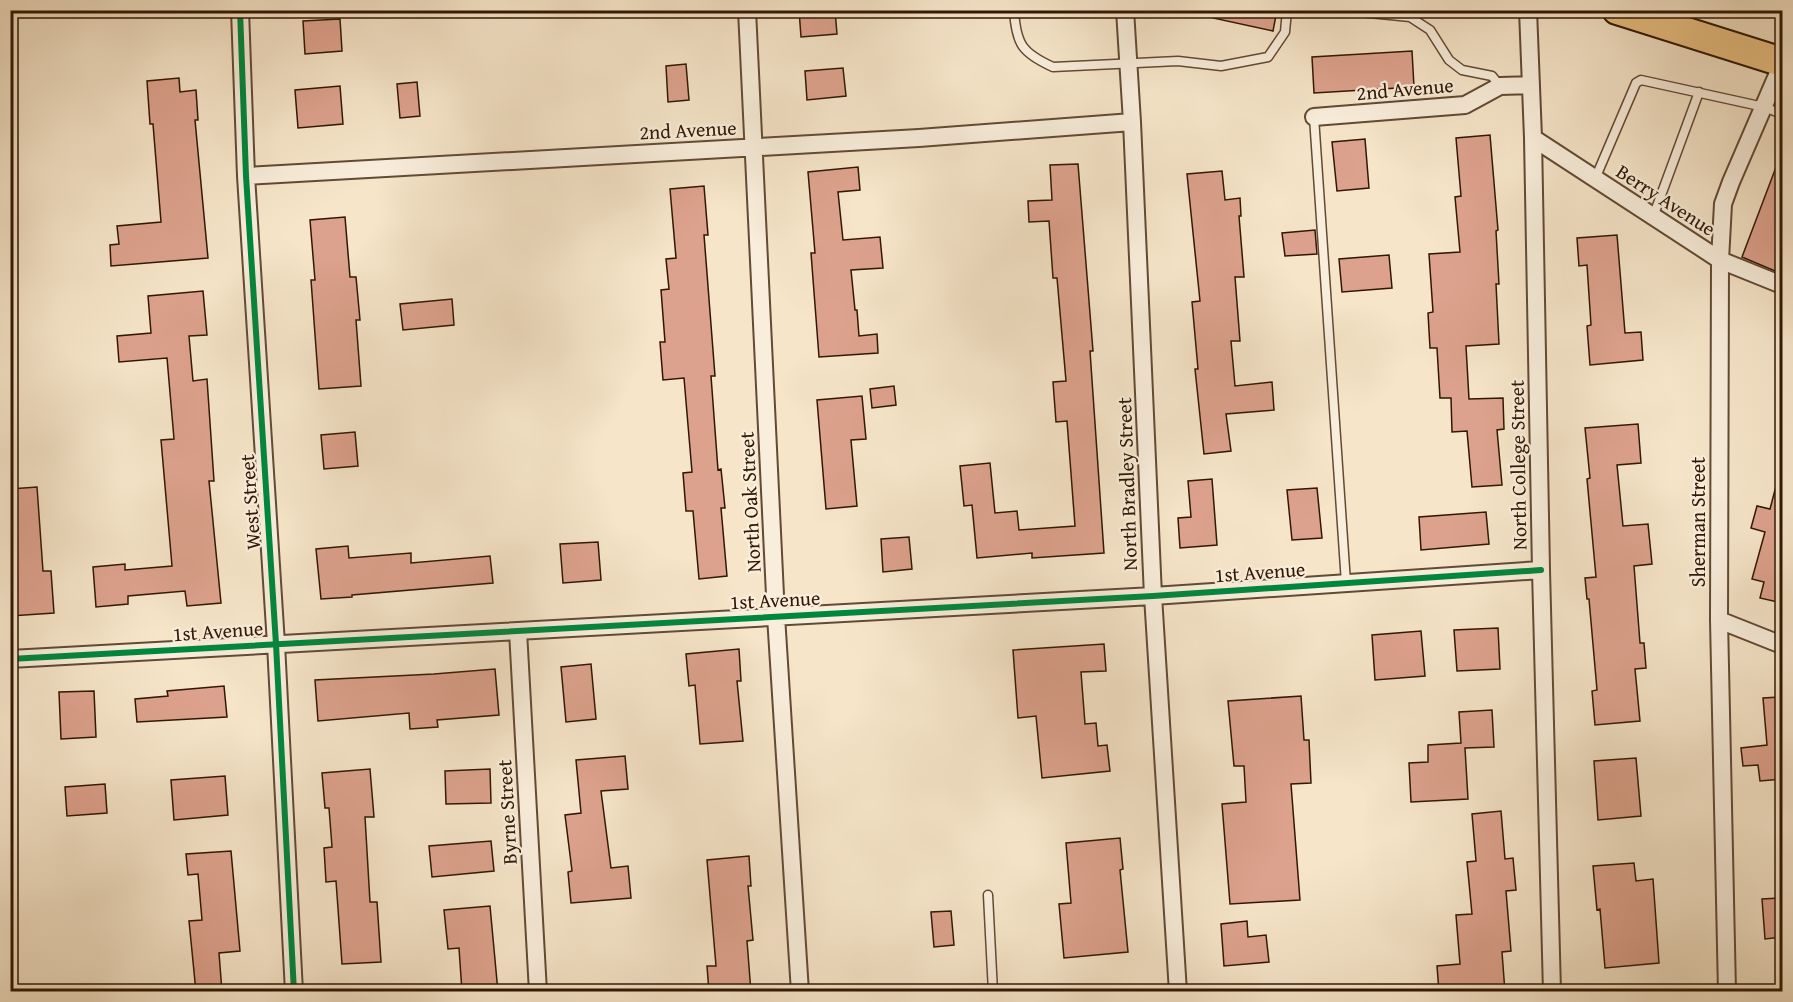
<svg xmlns="http://www.w3.org/2000/svg" width="1793" height="1002" font-family="'Gentium Book Plus',serif">
<rect width="100%" height="100%" fill="#f6e5c9"/>
<filter id="stains"><feTurbulence type="fractalNoise" baseFrequency=".00333" numOctaves="4"/><feColorMatrix values="0 0 0 0 .2 0 0 0 0 .09 0 0 0 0 .02 0 0 0 .5 -.17"/></filter>
<radialGradient id="worn" r=".72"><stop offset=".6" stop-color="#630" stop-opacity="0"/><stop offset="1" stop-color="#630" stop-opacity=".3"/></radialGradient>
<path fill="#dda28d" stroke="#311703" stroke-width="1.5" d="M 799,10 L 835,10 L 837,34 L 801,37 Z
M 1214,10 L 1277,10 L 1273,31 L 1213,18 Z
M 340,19 L 342,51 L 305,54 L 303,21 Z
M 1412,51 L 1414,87 L 1314,93 L 1312,57 Z
M 686,64 L 689,100 L 668,102 L 666,66 Z
M 843,68 L 846,96 L 807,100 L 805,71 Z
M 179,78 L 180,92 L 196,90 L 198,120 L 195,120 L 208,258 L 111,266 L 110,245 L 119,244 L 117,226 L 161,222 L 153,124 L 150,124 L 147,81 Z
M 417,82 L 420,116 L 400,118 L 397,84 Z
M 340,86 L 343,124 L 298,128 L 295,90 Z
M 1490,135 L 1498,230 L 1496,231 L 1499,284 L 1496,284 L 1499,344 L 1466,346 L 1469,399 L 1503,398 L 1504,429 L 1497,430 L 1502,485 L 1472,487 L 1467,431 L 1452,432 L 1451,398 L 1440,398 L 1437,348 L 1430,348 L 1428,313 L 1433,312 L 1429,254 L 1460,252 L 1455,197 L 1461,196 L 1456,138 Z
M 1365,139 L 1369,188 L 1337,191 L 1332,142 Z
M 1781,154 L 1782,154 L 1782,274 L 1742,257 Z
M 1078,164 L 1093,351 L 1090,351 L 1104,553 L 1032,558 L 1032,553 L 977,558 L 972,505 L 964,506 L 960,466 L 990,463 L 995,513 L 1017,511 L 1019,530 L 1075,526 L 1067,421 L 1056,422 L 1053,382 L 1066,381 L 1057,278 L 1053,278 L 1049,221 L 1029,222 L 1028,201 L 1052,200 L 1050,165 Z
M 858,167 L 860,190 L 838,192 L 843,240 L 880,237 L 883,268 L 851,270 L 855,310 L 857,310 L 859,336 L 877,334 L 878,353 L 819,357 L 811,253 L 815,253 L 808,172 Z
M 1222,171 L 1225,200 L 1240,198 L 1241,216 L 1239,216 L 1244,277 L 1235,277 L 1240,341 L 1231,341 L 1235,386 L 1272,382 L 1274,410 L 1226,414 L 1231,451 L 1204,454 L 1195,369 L 1198,369 L 1192,302 L 1200,301 L 1187,174 Z
M 704,186 L 708,235 L 704,235 L 715,376 L 711,376 L 718,470 L 721,469 L 725,508 L 721,508 L 727,576 L 699,579 L 693,511 L 686,511 L 683,473 L 692,472 L 684,378 L 663,380 L 660,342 L 665,342 L 661,290 L 669,289 L 666,259 L 676,258 L 670,189 Z
M 345,217 L 350,277 L 356,277 L 360,320 L 356,320 L 361,386 L 319,389 L 311,280 L 315,280 L 310,220 Z
M 1315,230 L 1317,254 L 1285,256 L 1282,233 Z
M 1617,235 L 1625,333 L 1641,332 L 1643,360 L 1590,365 L 1587,326 L 1591,325 L 1587,265 L 1579,266 L 1577,238 Z
M 1389,255 L 1392,288 L 1342,292 L 1339,259 Z
M 203,291 L 207,335 L 189,336 L 193,381 L 207,379 L 214,481 L 209,481 L 221,603 L 187,606 L 185,591 L 128,596 L 128,604 L 96,607 L 93,567 L 125,564 L 125,570 L 172,566 L 161,440 L 174,439 L 167,358 L 119,362 L 117,336 L 151,333 L 148,296 Z
M 452,299 L 454,325 L 403,330 L 400,304 Z
M 894,386 L 896,405 L 872,408 L 870,389 Z
M 862,396 L 866,439 L 851,440 L 857,506 L 826,509 L 817,400 Z
M 1638,424 L 1641,463 L 1617,465 L 1623,526 L 1648,524 L 1652,564 L 1634,566 L 1640,643 L 1644,643 L 1646,668 L 1635,669 L 1640,721 L 1595,725 L 1592,691 L 1597,690 L 1589,599 L 1587,599 L 1585,578 L 1596,577 L 1587,479 L 1590,478 L 1585,428 Z
M 355,432 L 358,466 L 324,469 L 321,435 Z
M 1212,479 L 1217,545 L 1180,548 L 1178,518 L 1191,517 L 1188,481 Z
M 1776,486 L 1782,487 L 1782,603 L 1760,598 L 1764,582 L 1752,579 L 1765,532 L 1751,528 L 1757,506 L 1770,509 Z
M 37,487 L 43,571 L 51,571 L 54,613 L 10,616 L 10,489 Z
M 1317,488 L 1322,538 L 1292,540 L 1287,490 Z
M 1486,512 L 1489,544 L 1421,550 L 1419,517 Z
M 909,537 L 912,569 L 883,572 L 881,539 Z
M 598,542 L 601,580 L 563,583 L 560,544 Z
M 348,546 L 349,558 L 411,553 L 411,563 L 490,556 L 493,583 L 352,595 L 352,597 L 321,599 L 316,549 Z
M 1498,628 L 1500,669 L 1457,671 L 1454,630 Z
M 1421,631 L 1425,676 L 1375,680 L 1372,635 Z
M 1104,644 L 1106,671 L 1081,672 L 1085,724 L 1096,723 L 1098,746 L 1107,745 L 1110,771 L 1042,778 L 1036,716 L 1018,718 L 1013,650 Z
M 739,649 L 741,681 L 737,681 L 743,741 L 700,744 L 695,685 L 689,686 L 686,654 Z
M 591,664 L 596,719 L 566,722 L 561,667 Z
M 495,669 L 499,715 L 437,720 L 438,727 L 410,729 L 409,713 L 318,721 L 315,680 L 434,674 Z
M 224,686 L 227,717 L 137,722 L 135,699 L 168,696 L 167,691 Z
M 94,691 L 96,737 L 61,739 L 59,692 Z
M 1301,696 L 1304,740 L 1309,740 L 1311,783 L 1291,784 L 1300,900 L 1230,904 L 1222,804 L 1246,802 L 1244,766 L 1234,766 L 1228,701 Z
M 1782,697 L 1782,779 L 1760,781 L 1758,765 L 1743,766 L 1741,748 L 1767,745 L 1763,698 Z
M 1492,710 L 1494,747 L 1465,748 L 1468,799 L 1411,802 L 1409,763 L 1428,762 L 1428,745 L 1461,743 L 1459,712 Z
M 625,756 L 628,789 L 601,791 L 611,868 L 628,866 L 631,898 L 571,903 L 568,872 L 572,871 L 565,815 L 581,813 L 576,760 Z
M 1636,758 L 1641,816 L 1598,820 L 1594,761 Z
M 370,769 L 374,817 L 365,817 L 370,902 L 377,902 L 381,962 L 342,964 L 336,881 L 326,882 L 324,848 L 332,847 L 329,808 L 325,808 L 322,773 Z
M 490,769 L 491,803 L 446,804 L 445,771 Z
M 225,776 L 228,815 L 174,820 L 171,780 Z
M 105,784 L 107,813 L 67,816 L 65,787 Z
M 1501,811 L 1505,859 L 1513,858 L 1516,890 L 1506,891 L 1511,951 L 1502,952 L 1505,992 L 1439,992 L 1437,966 L 1460,964 L 1456,915 L 1472,914 L 1467,862 L 1476,861 L 1472,814 Z
M 1120,838 L 1123,869 L 1120,870 L 1128,952 L 1064,958 L 1059,904 L 1071,903 L 1066,843 Z
M 491,841 L 494,871 L 432,877 L 429,846 Z
M 231,851 L 240,951 L 219,953 L 222,992 L 196,992 L 189,921 L 202,920 L 198,874 L 188,875 L 186,854 Z
M 749,856 L 751,886 L 748,886 L 753,940 L 747,941 L 751,992 L 709,992 L 707,966 L 716,966 L 707,860 Z
M 1634,863 L 1636,881 L 1653,879 L 1659,963 L 1605,968 L 1600,909 L 1597,910 L 1593,866 Z
M 1782,898 L 1782,937 L 1765,939 L 1762,899 Z
M 490,906 L 498,992 L 462,992 L 459,948 L 448,949 L 444,910 Z
M 951,911 L 954,945 L 934,947 L 931,912 Z
M 1247,921 L 1248,937 L 1266,935 L 1269,962 L 1224,966 L 1221,924 Z"/>
<g fill="none" stroke-linecap="round" stroke-linejoin="round">
<defs>
<path id="service" d="M 1014,10 C 1016,44 1022,53 1053,67 L 1178,61 L 1221,66 L 1268,57 L 1285,32 L 1287,10
M 1339,10 L 1410,17 L 1430,30 L 1449,60 L 1462,70 L 1492,76 L 1500,86
M 1314,117 L 1346,583
M 1595,179 L 1636,83 L 1641,80 L 1764,107 L 1782,114
M 1653,217 L 1699,92
M 988,895 L 993,992"/>
<path id="minor" d="M 240,10 L 246,176 L 276,644 L 294,992
M 747,10 L 776,616 L 800,992
M 1125,10 L 1132,122 L 1153,596 L 1178,992
M 1528,10 L 1533,138 L 1541,570 L 1552,992
M 1314,117 L 1465,105 L 1500,86 L 1531,85
M 1533,138 L 1720,260 L 1782,285
M 246,176 L 919,138 L 1132,122
M 1719,620 L 1782,645
M 518,631 L 538,992
M 10,659 L 1153,596 L 1541,570
M 1727,992 L 1719,620 L 1720,260 L 1723,204 L 1731,182 L 1782,64"/>
<path id="trunk" d="M 1617,10 L 1782,62"/>
</defs>
<use href="#service" stroke="#624a34" stroke-width="11"/>
<use href="#minor" stroke="#624a34" stroke-width="20"/>
<use href="#trunk" stroke="#311703" stroke-width="32"/>
<use href="#service" stroke="#f9eedc" stroke-width="8"/>
<use href="#minor" stroke="#f9eedc" stroke-width="16"/>
<use href="#trunk" stroke="#ebc284" stroke-width="28"/>
<defs>
<path id="cycleway" d="M 240,10 L 246,176 L 276,644 L 294,992
M 10,659 L 1153,596 L 1541,570"/>
</defs>
<use href="#cycleway" stroke="#f9eedc" stroke-width="10"/>
<use href="#cycleway" stroke="#00873e" stroke-width="6"/>
</g>
<g text-anchor="middle" stroke-width="4.5" stroke-linejoin="round" paint-order="stroke">
<g font-size="20" fill="#311703" stroke="#f9eedc">
<text transform="translate(1405 89) rotate(-5)" y="7">2nd Avenue</text>
<text transform="translate(688 130) rotate(-3)" y="7">2nd Avenue</text>
<text transform="translate(1666 200) rotate(33)" y="7">Berry Avenue</text>
<text transform="translate(1518 465) rotate(-91)" y="7">North College Street</text>
<text transform="translate(1127 484) rotate(-92)" y="7">North Bradley Street</text>
<text transform="translate(250 502) rotate(-94)" y="7">West Street</text>
<text transform="translate(750 502) rotate(-93)" y="7">North Oak Street</text>
<text transform="translate(1698 522) rotate(-90)" y="7">Sherman Street</text>
<text transform="translate(1260 572) rotate(-4)" y="7">1st Avenue</text>
<text transform="translate(775 600) rotate(-3)" y="7">1st Avenue</text>
<text transform="translate(218 631) rotate(-4)" y="7">1st Avenue</text>
<text transform="translate(507 812) rotate(-93)" y="7">Byrne Street</text>
</g>
</g>
<rect width="1793" height="1002" fill="none" stroke="#f6e5c9" stroke-width="36"/>
<rect x="12" y="12" width="1769" height="978" fill="none" stroke="#311703" stroke-width="3"/>
<rect x="18" y="18" width="1757" height="966" fill="none" stroke="#311703" stroke-width="1.5"/>
<rect width="100%" height="100%" filter="url(#stains)"/>
<rect width="100%" height="100%" fill="url(#worn)"/>
</svg>
